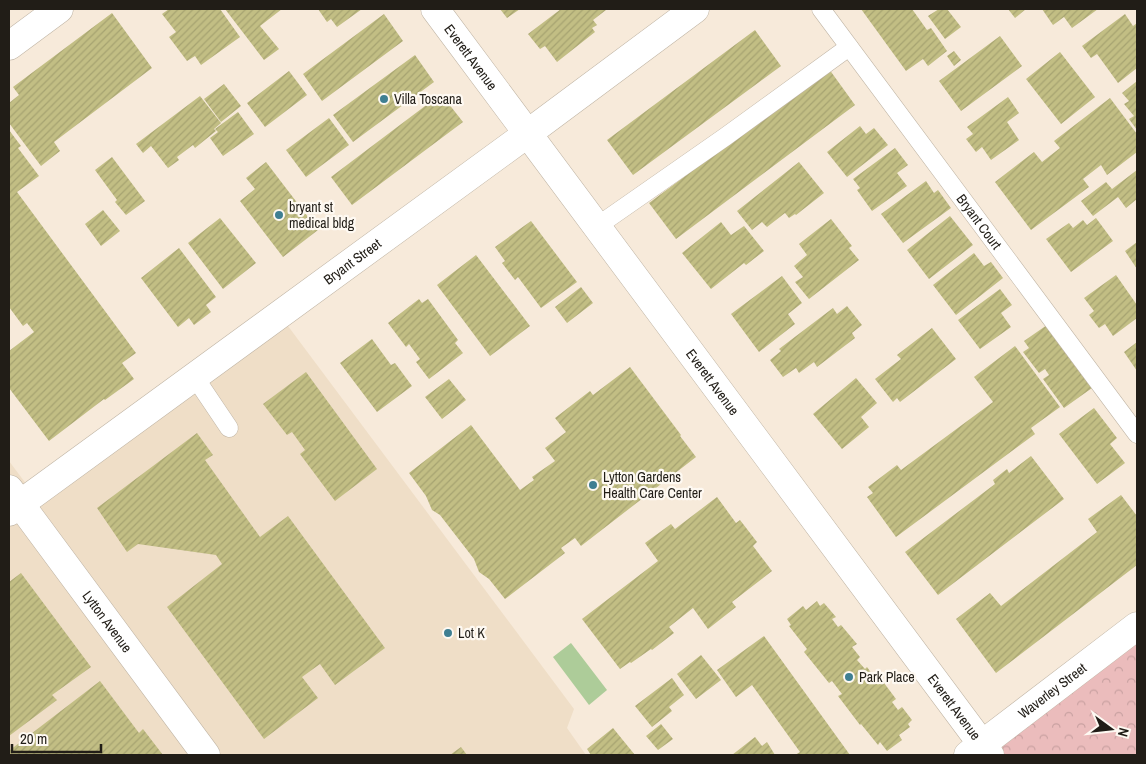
<svg xmlns="http://www.w3.org/2000/svg" width="1146" height="764" font-family="'Archivo Narrow',sans-serif">
<defs>
<pattern id="park-crowns" width="20" height="18" patternUnits="userSpaceOnUse" patternTransform="scale(1.25)"><rect width="20" height="18" fill="#ebbcbc"/><path d="M2 6a3 3 0 1 1 6 0M12 15a3 3 0 1 1 6 0" fill="none" stroke="#c9a1a1"/></pattern>
<pattern id="building-hatch" width="6" height="6" patternUnits="userSpaceOnUse" patternTransform="scale(1.25)"><rect width="6" height="6" fill="#c2be84"/><path d="M-1 1l2-2M0 6l6-6M5 7l2-2" fill="none" stroke="#a6a371"/></pattern>
</defs>
<rect width="100%" height="100%" fill="#f7eada"/>
<path fill="#efdec7" d="M 282,318 L 574,709 L 567,728 L 586,755 L 9,755 L 9,461 L 39,501 L 201,390 Z"/>
<path fill="url(#park-crowns)" d="M 1137,636 L 1137,755 L 996,755 L 989,746 Z"/>
<path fill="#adcc99" d="M 571,643 L 607,690 L 589,705 L 553,657 Z"/>
<path fill="url(#building-hatch)" d="M 169,9 L 220,9 L 240,37 L 201,65 L 195,56 L 187,61 L 169,37 L 176,32 L 162,14 Z
M 225,9 L 282,9 L 260,26 L 279,49 L 264,60 Z
M 318,9 L 362,9 L 337,27 L 331,19 L 327,22 Z
M 500,9 L 520,9 L 507,18 Z
M 561,9 L 605,9 L 606,10 L 593,20 L 597,25 L 592,28 L 595,32 L 557,62 L 545,46 L 540,49 L 528,34 Z
M 861,9 L 912,9 L 927,30 L 931,28 L 947,51 L 928,66 L 923,59 L 906,71 Z
M 939,9 L 947,9 L 961,27 L 945,39 L 928,16 Z
M 1008,9 L 1026,9 L 1015,18 Z
M 1042,9 L 1098,9 L 1072,28 L 1064,17 L 1053,25 Z
M 112,13 L 152,68 L 54,142 L 60,151 L 41,166 L 9,123 L 9,103 L 19,95 L 13,87 Z
M 384,14 L 403,41 L 322,101 L 303,74 Z
M 1125,14 L 1133,26 L 1137,23 L 1137,68 L 1118,83 L 1097,54 L 1091,58 L 1082,46 Z
M 755,30 L 781,66 L 633,175 L 607,140 Z
M 1000,36 L 1022,66 L 961,111 L 939,81 Z
M 954,51 L 961,60 L 954,66 L 947,56 Z
M 1060,52 L 1095,97 L 1061,124 L 1026,79 Z
M 415,55 L 434,82 L 353,142 L 333,115 Z
M 829,69 L 855,105 L 676,239 L 649,203 Z
M 289,71 L 307,95 L 265,127 L 247,103 Z
M 1137,81 L 1137,130 L 1129,119 L 1134,116 L 1124,104 L 1129,101 L 1122,93 Z
M 224,84 L 241,106 L 221,122 L 204,99 Z
M 441,94 L 463,122 L 352,205 L 331,177 Z
M 200,96 L 221,123 L 214,129 L 216,131 L 195,148 L 193,145 L 177,157 L 179,160 L 168,168 L 151,146 L 143,153 L 136,144 Z
M 1008,97 L 1019,113 L 1007,122 L 1019,140 L 991,160 L 982,147 L 976,152 L 966,139 L 973,134 L 967,127 Z
M 1110,98 L 1137,134 L 1137,152 L 1107,175 L 1101,165 L 1083,179 L 1089,187 L 1031,230 L 995,182 L 1034,152 L 1042,162 L 1060,148 L 1054,141 Z
M 238,112 L 254,134 L 223,156 L 210,138 L 218,132 L 215,129 Z
M 329,118 L 349,145 L 306,177 L 286,150 Z
M 860,126 L 866,134 L 874,128 L 888,145 L 847,177 L 827,152 Z
M 9,130 L 21,146 L 18,148 L 39,176 L 17,192 L 136,353 L 122,363 L 134,379 L 105,400 L 104,399 L 49,441 L 9,388 L 9,351 L 34,332 L 27,323 L 23,326 L 9,307 Z
M 895,148 L 908,165 L 897,173 L 907,186 L 872,211 L 857,190 L 860,188 L 853,179 Z
M 112,157 L 145,201 L 126,215 L 115,202 L 117,200 L 95,170 Z
M 266,162 L 318,230 L 283,257 L 240,201 L 255,189 L 246,178 Z
M 799,162 L 824,193 L 796,215 L 795,214 L 789,218 L 785,213 L 767,227 L 762,222 L 752,230 L 737,211 Z
M 1137,170 L 1137,199 L 1126,208 L 1118,197 L 1093,216 L 1081,201 L 1106,182 L 1112,189 Z
M 926,181 L 934,193 L 938,190 L 951,208 L 903,243 L 881,214 Z
M 103,210 L 120,231 L 101,246 L 85,224 Z
M 950,216 L 973,245 L 929,279 L 907,250 Z
M 220,218 L 256,263 L 223,289 L 188,243 Z
M 1096,218 L 1113,241 L 1071,272 L 1046,239 L 1069,223 L 1073,228 L 1083,220 L 1087,225 Z
M 831,219 L 852,246 L 849,248 L 859,260 L 809,299 L 795,282 L 803,277 L 794,266 L 807,255 L 799,244 Z
M 531,221 L 577,282 L 541,308 L 518,277 L 515,280 L 502,263 L 505,261 L 495,247 Z
M 721,222 L 731,235 L 744,226 L 764,251 L 746,265 L 744,263 L 711,289 L 682,253 Z
M 1137,242 L 1137,269 L 1125,251 Z
M 179,248 L 216,297 L 206,305 L 211,312 L 194,325 L 189,318 L 178,327 L 141,278 Z
M 974,253 L 984,266 L 991,262 L 1003,278 L 956,315 L 933,285 Z
M 476,255 L 530,326 L 490,356 L 437,285 Z
M 1116,275 L 1137,305 L 1137,318 L 1113,336 L 1105,324 L 1099,328 L 1089,315 L 1094,311 L 1084,298 Z
M 782,276 L 802,303 L 788,314 L 795,324 L 759,352 L 731,314 Z
M 581,287 L 593,303 L 567,323 L 555,307 Z
M 1000,289 L 1012,305 L 1001,313 L 1011,327 L 980,349 L 958,320 Z
M 419,299 L 422,303 L 428,299 L 458,340 L 455,343 L 463,353 L 429,379 L 416,362 L 420,359 L 409,344 L 406,347 L 388,323 Z
M 847,306 L 862,325 L 852,333 L 855,338 L 817,367 L 814,362 L 799,373 L 796,368 L 783,377 L 770,360 L 781,351 L 779,349 L 833,308 L 837,314 Z
M 1047,325 L 1092,388 L 1064,408 L 1043,379 L 1049,375 L 1045,369 L 1039,373 L 1023,352 L 1029,348 L 1024,341 Z
M 932,328 L 956,359 L 900,402 L 897,398 L 893,402 L 875,379 L 901,359 L 897,355 Z
M 372,339 L 391,365 L 395,363 L 412,386 L 377,412 L 340,363 Z
M 1137,342 L 1137,371 L 1124,352 Z
M 1015,346 L 1060,407 L 1031,428 L 1035,434 L 896,537 L 867,497 L 873,493 L 868,487 L 897,465 L 901,470 L 993,402 L 974,377 Z
M 630,367 L 681,435 L 680,436 L 696,457 L 581,546 L 575,538 L 561,548 L 565,553 L 505,599 L 489,579 L 479,572 L 474,559 L 440,515 L 432,510 L 426,496 L 409,473 L 471,425 L 520,490 L 534,480 L 532,477 L 555,461 L 545,448 L 566,432 L 555,418 L 590,391 L 593,395 Z
M 306,372 L 377,469 L 335,501 L 300,454 L 305,450 L 292,432 L 287,435 L 263,404 Z
M 856,378 L 877,403 L 861,417 L 869,427 L 842,449 L 813,414 Z
M 449,379 L 466,400 L 442,419 L 425,397 Z
M 1094,408 L 1117,438 L 1110,444 L 1125,463 L 1097,484 L 1059,434 Z
M 197,433 L 213,455 L 205,460 L 260,537 L 288,516 L 385,648 L 335,685 L 320,664 L 302,677 L 318,698 L 264,739 L 167,607 L 222,564 L 216,555 L 138,544 L 127,552 L 97,508 Z
M 1031,456 L 1064,499 L 938,595 L 905,552 L 995,484 L 993,480 L 1007,469 L 1009,473 Z
M 1121,495 L 1137,516 L 1137,565 L 996,673 L 956,619 L 990,593 L 1001,606 L 1097,532 L 1088,519 Z
M 717,497 L 736,523 L 740,520 L 757,542 L 753,546 L 772,571 L 732,602 L 736,607 L 708,629 L 693,608 L 669,627 L 674,633 L 652,650 L 651,649 L 631,663 L 630,662 L 620,669 L 582,619 L 658,561 L 645,543 L 671,524 L 675,529 Z
M 21,573 L 91,667 L 52,695 L 57,700 L 9,736 L 9,582 Z
M 817,601 L 820,606 L 824,603 L 836,617 L 832,619 L 838,627 L 841,625 L 857,644 L 852,647 L 860,657 L 857,660 L 865,669 L 867,667 L 875,678 L 878,675 L 896,699 L 892,702 L 898,710 L 902,707 L 912,720 L 908,724 L 910,727 L 899,735 L 902,740 L 887,751 L 880,742 L 878,745 L 861,724 L 860,725 L 838,696 L 842,694 L 832,681 L 829,683 L 804,652 L 807,649 L 789,626 L 791,625 L 787,619 L 803,606 L 806,610 Z
M 764,636 L 850,755 L 795,755 L 800,752 L 752,685 L 736,697 L 717,670 Z
M 701,655 L 721,680 L 696,699 L 677,674 Z
M 672,678 L 684,695 L 669,707 L 672,711 L 652,727 L 635,706 Z
M 100,681 L 139,733 L 143,729 L 163,755 L 9,755 L 9,748 L 10,750 Z
M 661,724 L 673,739 L 658,750 L 646,736 Z
M 613,728 L 635,755 L 591,755 L 587,749 Z
M 755,737 L 762,746 L 767,742 L 775,755 L 732,755 Z
M 461,747 L 467,755 L 450,755 Z"/>
<g fill="none" stroke-linecap="round" stroke-linejoin="round">
<defs>
<g id="service">
<path id="s1" d="M 821,9 L 1137,434"/>
<path d="M 596,227 L 725,137 L 849,47"/>
<path d="M 194,376 L 229,428"/>
</g>
<g id="minor">
<path id="s2" d="M 435,9 L 990,755"/>
<path d="M 9,46 L 59,9"/>
<path id="s3" d="M 9,512 L 527,134 L 695,9"/>
<path id="s4" d="M 968,755 L 1137,626"/>
</g>
<g id="tertiary">
<path id="s5" d="M 9,489 L 206,755"/>
</g>
</defs>
<use href="#service" stroke="#c0b5a5" stroke-width="19"/>
<use href="#minor" stroke="#c0b5a5" stroke-width="29"/>
<use href="#tertiary" stroke="#c0b5a5" stroke-width="29"/>
<use href="#service" stroke="#fff" stroke-width="18"/>
<use href="#minor" stroke="#fff" stroke-width="28"/>
<use href="#tertiary" stroke="#fff" stroke-width="28"/>
</g>
<g fill="#3f7f92" stroke="#fef9f2" stroke-width="2">
<circle cx="384" cy="99" r="5"/>
<circle cx="279" cy="215" r="5"/>
<circle cx="593" cy="485" r="5"/>
<circle cx="448" cy="633" r="5"/>
<circle cx="849" cy="677" r="5"/>
</g>
<g text-anchor="middle" stroke-width="4.5" stroke-linejoin="round" paint-order="stroke">
<g font-size="14" fill="#211d17" stroke="#fef9f2">
<text dy="5" stroke="none"><textPath href="#s2" startOffset="60">Everett Avenue</textPath></text>
<text dy="5" stroke="none"><textPath href="#s1" startOffset="265">Bryant Court</textPath></text>
<text dy="5" stroke="none"><textPath href="#s3" startOffset="425">Bryant Street</textPath></text>
<text dy="5" stroke="none"><textPath href="#s2" startOffset="465">Everett Avenue</textPath></text>
<text dy="5" stroke="none"><textPath href="#s5" startOffset="165">Lytton Avenue</textPath></text>
<text dy="5" stroke="none"><textPath href="#s4" startOffset="106">Waverley Street</textPath></text>
<text dy="5" stroke="none"><textPath href="#s2" startOffset="870">Everett Avenue</textPath></text>
</g>
<g font-size="14" fill="#211d17" stroke="#fef9f2" text-anchor="start">
<text x="394" y="104">Villa Toscana</text>
<text x="289" y="212">bryant st<tspan x="289" dy="16">medical bldg</tspan></text>
<text x="603" y="482">Lytton Gardens<tspan x="603" dy="16">Health Care Center</tspan></text>
<text x="458" y="638">Lot K</text>
<text x="859" y="682">Park Place</text>
</g>
</g>
<rect width="1146" height="764" fill="none" stroke="#211d17" stroke-width="20"/>
<g transform="translate(1111 729) rotate(105)" stroke="#fef9f2" stroke-width="4" paint-order="stroke">
<path d="M0-4L9 19L0 12L-9 19Z" fill="#211d17"/>
<text y="-8" font-size="14" font-weight="bold" text-anchor="middle" fill="#211d17">N</text>
</g>
<path d="M12 744v8h89v-8" fill="none" stroke="#211d17" stroke-width="2.5"/>
<text x="20" y="744" font-size="15" fill="#211d17" stroke="#fef9f2" stroke-width="4" paint-order="stroke">20 m</text>
</svg>
